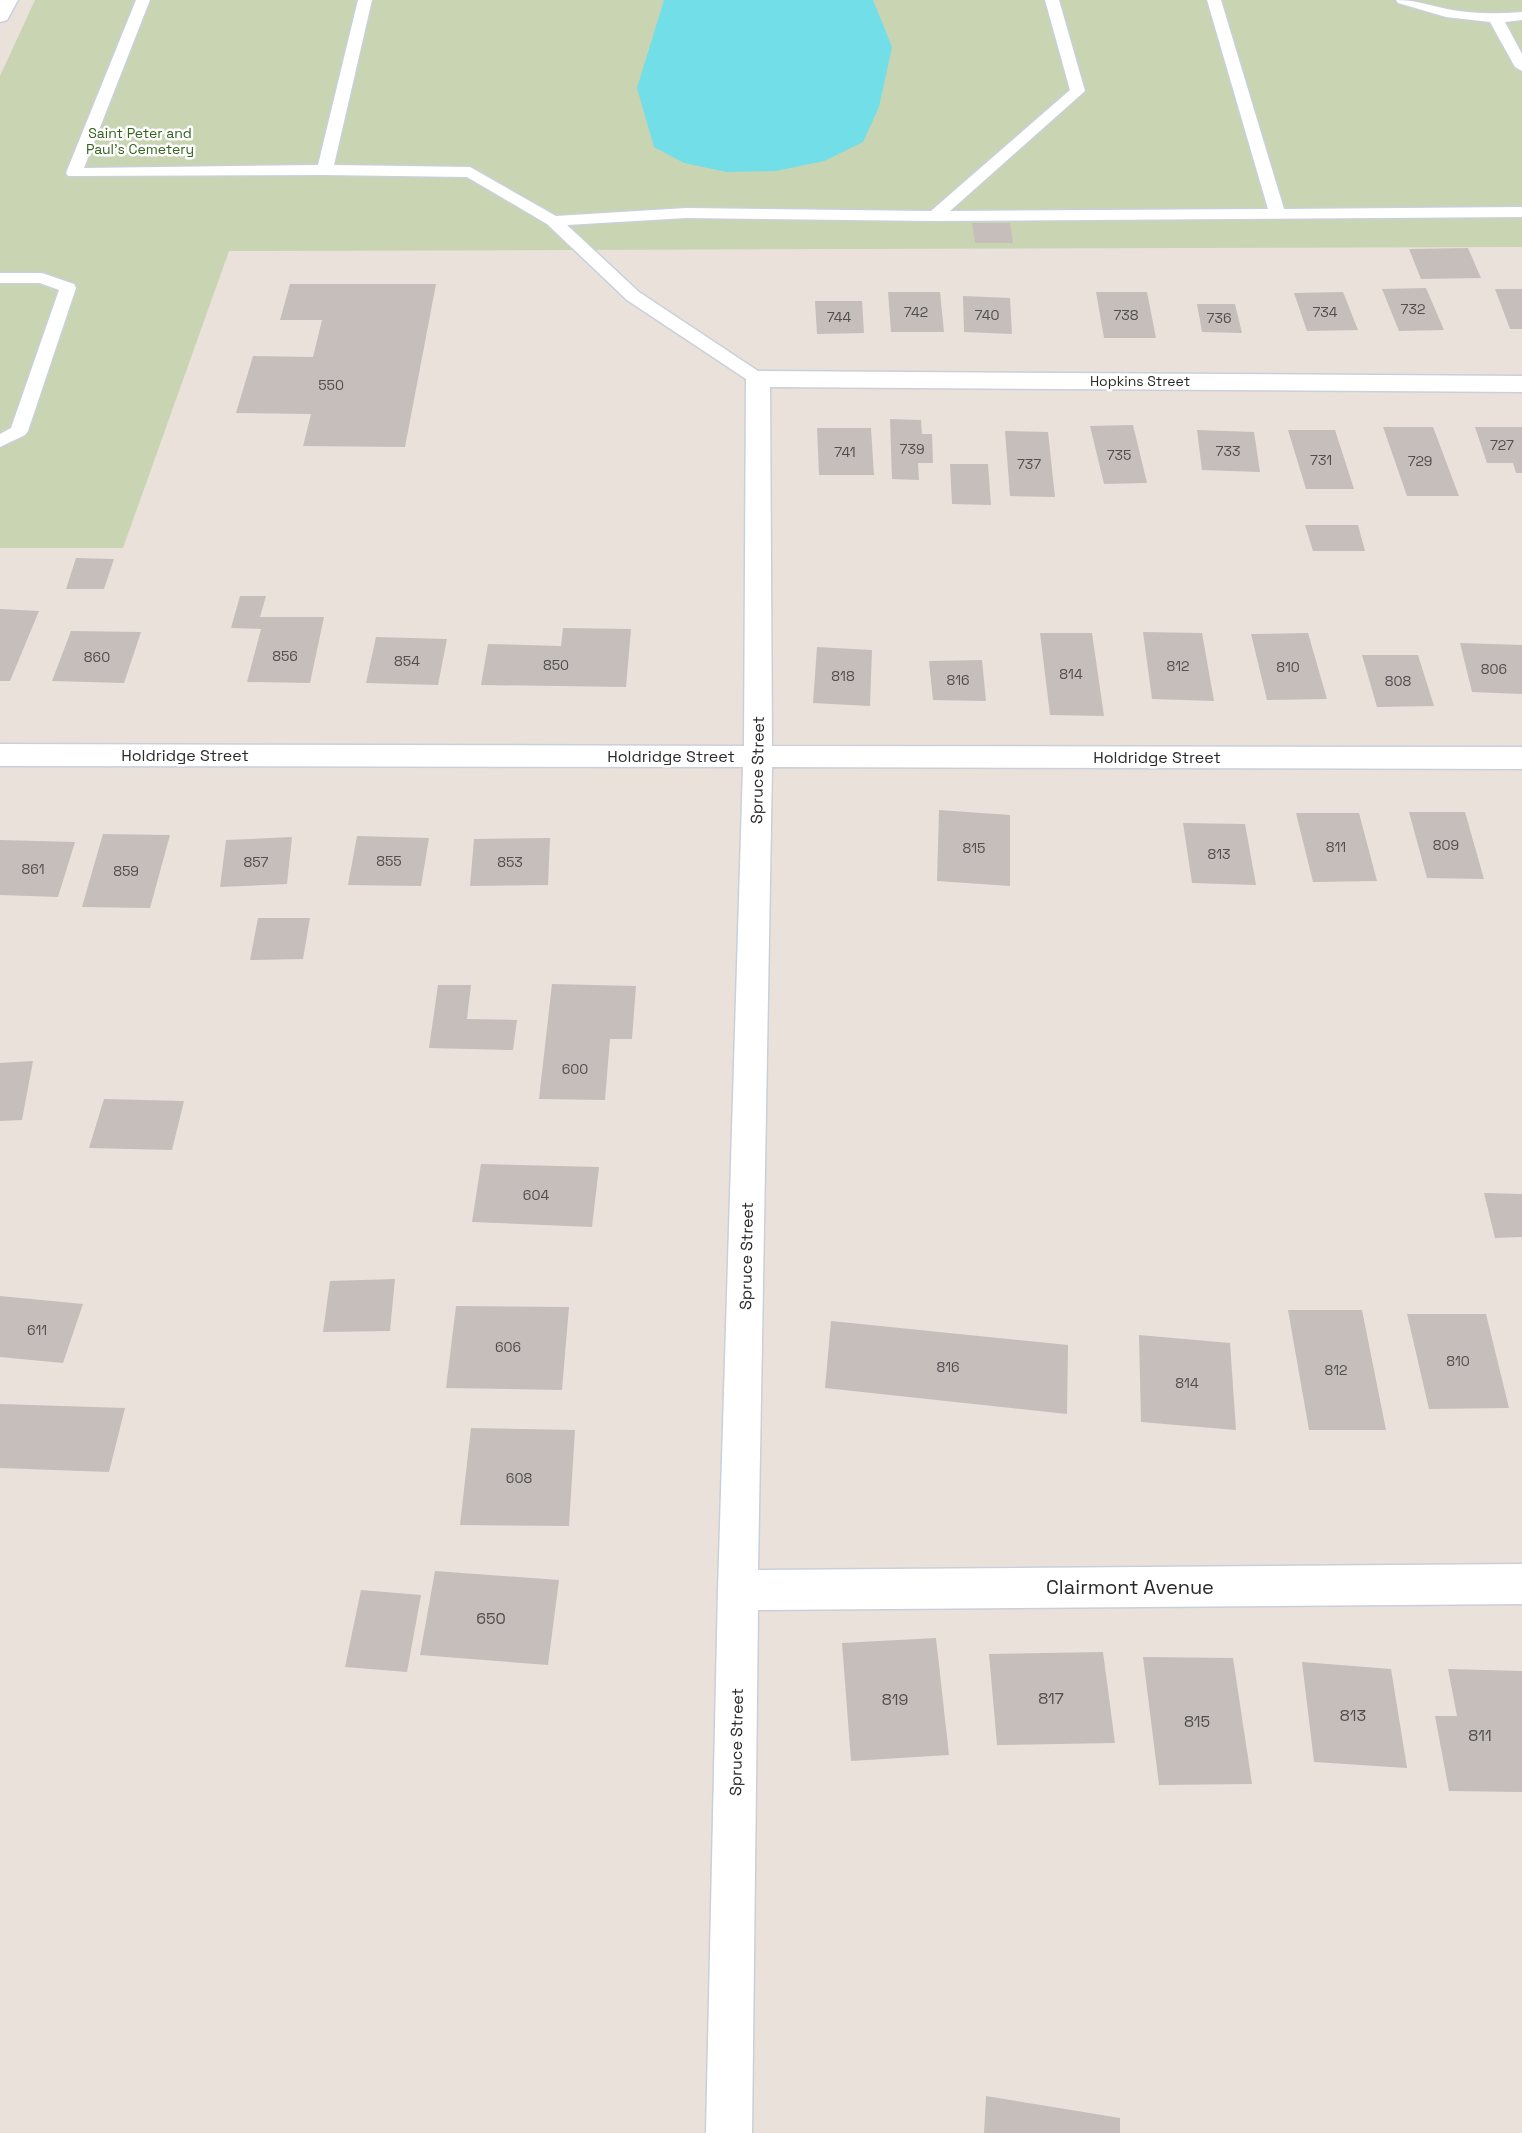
<svg xmlns="http://www.w3.org/2000/svg" width="1522" height="2133" font-family="'Space Grotesk',sans-serif">
<rect width="100%" height="100%" fill="#eae1db"/>
<path fill="#c9d4b3" d="M 35,0 L 1522,0 L 1522,247 L 229,251 L 123,548 L 0,548 L 0,76 Z"/>
<path fill="#72dee8" d="M 664,0 L 873,0 L 892,47 L 879,107 L 863,142 L 824,161 L 776,171 L 727,172 L 684,163 L 654,147 L 637,88 Z"/>
<path fill="#c6bebb" d="M 972,223 L 1010,223 L 1013,243 L 975,243 Z
M 1468,248 L 1481,278 L 1421,279 L 1409,249 Z
M 290,284 L 436,284 L 405,447 L 303,446 L 311,414 L 236,413 L 253,356 L 313,357 L 322,320 L 280,320 Z
M 1426,288 L 1444,330 L 1399,331 L 1382,289 Z
M 1495,289 L 1522,289 L 1522,329 L 1510,329 Z
M 888,292 L 940,292 L 944,332 L 891,332 Z
M 1096,292 L 1147,292 L 1156,338 L 1104,338 Z
M 1343,292 L 1358,330 L 1307,331 L 1294,293 Z
M 963,296 L 1010,298 L 1012,334 L 964,332 Z
M 815,301 L 862,301 L 864,333 L 817,334 Z
M 1197,304 L 1235,304 L 1242,333 L 1202,332 Z
M 890,419 L 921,420 L 922,434 L 932,434 L 933,463 L 918,463 L 919,480 L 892,479 Z
M 1133,425 L 1147,483 L 1104,484 L 1090,426 Z
M 1383,427 L 1433,427 L 1459,496 L 1407,496 Z
M 1475,427 L 1522,427 L 1522,473 L 1516,473 L 1513,463 L 1487,463 Z
M 817,428 L 871,428 L 874,475 L 819,475 Z
M 1197,430 L 1254,432 L 1260,472 L 1202,470 Z
M 1288,430 L 1335,430 L 1354,489 L 1306,489 Z
M 1005,431 L 1048,432 L 1055,497 L 1010,496 Z
M 950,464 L 988,464 L 991,505 L 952,504 Z
M 1305,525 L 1358,525 L 1365,551 L 1313,551 Z
M 76,558 L 114,559 L 104,589 L 66,589 Z
M 240,596 L 266,596 L 260,617 L 324,617 L 310,683 L 247,682 L 261,629 L 231,628 Z
M 0,609 L 39,611 L 10,681 L 0,681 Z
M 563,628 L 631,629 L 626,687 L 481,685 L 488,644 L 561,646 Z
M 71,631 L 141,632 L 124,683 L 52,681 Z
M 1143,632 L 1202,633 L 1214,701 L 1152,699 Z
M 1040,633 L 1092,633 L 1104,716 L 1050,715 Z
M 1308,633 L 1327,699 L 1267,700 L 1251,634 Z
M 376,637 L 447,639 L 438,685 L 366,683 Z
M 1460,643 L 1522,645 L 1522,694 L 1472,692 Z
M 817,647 L 872,650 L 870,706 L 813,703 Z
M 1362,655 L 1418,655 L 1434,706 L 1377,707 Z
M 982,660 L 986,701 L 933,700 L 929,661 Z
M 939,810 L 1010,815 L 1010,886 L 937,881 Z
M 1409,812 L 1465,812 L 1484,879 L 1427,878 Z
M 1296,813 L 1359,813 L 1377,881 L 1313,882 Z
M 1183,823 L 1245,824 L 1256,885 L 1192,883 Z
M 103,834 L 170,835 L 150,908 L 82,907 Z
M 357,836 L 429,838 L 421,886 L 348,885 Z
M 292,837 L 287,884 L 220,887 L 226,840 Z
M 550,838 L 548,885 L 470,886 L 474,839 Z
M 0,840 L 75,842 L 58,897 L 0,895 Z
M 258,918 L 310,918 L 303,959 L 250,960 Z
M 552,984 L 636,986 L 632,1039 L 610,1039 L 605,1100 L 539,1099 Z
M 438,985 L 471,985 L 467,1019 L 517,1020 L 513,1050 L 429,1048 Z
M 33,1061 L 22,1120 L 0,1121 L 0,1063 Z
M 104,1099 L 184,1101 L 172,1150 L 89,1148 Z
M 481,1164 L 599,1167 L 592,1227 L 472,1222 Z
M 1484,1193 L 1522,1194 L 1522,1237 L 1495,1238 Z
M 395,1279 L 390,1331 L 323,1332 L 330,1281 Z
M 0,1296 L 83,1304 L 63,1363 L 0,1357 Z
M 456,1306 L 569,1307 L 562,1390 L 446,1388 Z
M 1288,1310 L 1362,1310 L 1386,1430 L 1309,1430 Z
M 1407,1314 L 1486,1314 L 1509,1408 L 1429,1409 Z
M 831,1321 L 1068,1345 L 1067,1414 L 825,1388 Z
M 1139,1335 L 1230,1343 L 1236,1430 L 1141,1422 Z
M 0,1404 L 125,1408 L 109,1472 L 0,1468 Z
M 471,1428 L 575,1430 L 569,1526 L 460,1525 Z
M 435,1571 L 559,1580 L 548,1665 L 420,1655 Z
M 361,1590 L 421,1595 L 407,1672 L 345,1667 Z
M 936,1638 L 949,1755 L 851,1761 L 842,1643 Z
M 1103,1652 L 1115,1743 L 997,1745 L 989,1654 Z
M 1143,1657 L 1233,1658 L 1252,1784 L 1159,1785 Z
M 1302,1662 L 1391,1669 L 1407,1768 L 1314,1762 Z
M 1448,1669 L 1522,1671 L 1522,1792 L 1449,1791 L 1435,1716 L 1457,1716 Z
M 986,2096 L 1120,2118 L 1120,2133 L 984,2133 Z"/>
<g fill="none" stroke-linecap="round" stroke-linejoin="round">
<defs>
<path id="service" d="M 136,0 L 150,0 L 84,168 L 318,165 L 358,0 L 372,0 L 334,165 L 470,167 L 556,216 L 686,208 L 931,211 L 1070,90 L 1045,0 L 1059,0 L 1085,91 L 950,211 L 1268,209 L 1207,0 L 1221,0 L 1284,209 L 1522,207 L 1522,217 L 935,221 L 686,218 L 567,225 L 639,292 L 764,375 L 767,379 L 764,383 L 752,383 L 627,300 L 547,224 L 467,177 L 325,175 L 68,176 L 66,173 Z
M 1396,0 C 1414,0 1429,5 1447,9 C 1472,14 1497,14 1522,12 L 1522,20 L 1505,22 L 1522,54 L 1522,71 L 1515,67 L 1490,22 L 1446,17 L 1398,3 Z
M 0,273 L 42,273 L 74,284 L 76,288 L 28,431 L 25,435 L 0,447 L 0,434 L 11,428 L 59,290 L 40,283 L 0,283 Z"/>
<path id="minor" d="M 0,0 L 18,0 L 7,20 L 0,22 Z
M 758,371 L 1522,376 L 1522,392 L 770,387 L 772,746 L 1522,747 L 1522,769 L 772,767 L 758,1570 L 1522,1564 L 1522,1604 L 758,1610 L 752,2133 L 706,2133 L 718,1590 L 743,767 L 0,766 L 0,744 L 744,746 L 746,379 L 749,374 Z"/>
</defs>
<use href="#service" stroke="#c9d0da" stroke-width="3"/>
<use href="#minor" stroke="#c9d0da" stroke-width="3"/>
<use href="#service" fill="#fff" fill-rule="evenodd"/>
<use href="#minor" fill="#fff" fill-rule="evenodd"/>
</g>
<g text-anchor="middle" stroke-width="5" stroke-linejoin="round" paint-order="stroke">
<g font-size="14" fill="#37621d" stroke="#fff">
<text x="140" y="138">Saint Peter and<tspan x="140" dy="16">Paul's Cemetery</tspan></text>
</g>
<g font-size="14" fill="#504e4e">
<text x="1413" y="314">732</text>
<text x="916" y="317">742</text>
<text x="1325" y="317">734</text>
<text x="987" y="320">740</text>
<text x="1126" y="320">738</text>
<text x="839" y="322">744</text>
<text x="1219" y="323">736</text>
<text x="331" y="390">550</text>
<text x="1502" y="450">727</text>
<text x="912" y="454">739</text>
<text x="1228" y="456">733</text>
<text x="845" y="457">741</text>
<text x="1119" y="460">735</text>
<text x="1321" y="465">731</text>
<text x="1420" y="466">729</text>
<text x="1029" y="469">737</text>
<text x="285" y="661">856</text>
<text x="97" y="662">860</text>
<text x="407" y="666">854</text>
<text x="556" y="670">850</text>
<text x="1178" y="671">812</text>
<text x="1288" y="672">810</text>
<text x="1494" y="674">806</text>
<text x="1071" y="679">814</text>
<text x="843" y="681">818</text>
<text x="958" y="685">816</text>
<text x="1398" y="686">808</text>
<text x="1446" y="850">809</text>
<text x="1336" y="852">811</text>
<text x="974" y="853">815</text>
<text x="1219" y="859">813</text>
<text x="389" y="866">855</text>
<text x="256" y="867">857</text>
<text x="510" y="867">853</text>
<text x="33" y="874">861</text>
<text x="126" y="876">859</text>
<text x="575" y="1074">600</text>
<text x="536" y="1200">604</text>
<text x="37" y="1335">611</text>
<text x="508" y="1352">606</text>
<text x="1458" y="1366">810</text>
<text x="948" y="1372">816</text>
<text x="1336" y="1375">812</text>
<text x="1187" y="1388">814</text>
<text x="519" y="1483">608</text>
</g>
<g font-size="14" fill="#292929" stroke="#fff">
<text x="1140" y="386">Hopkins Street</text>
</g>
<g font-size="16" fill="#292929" stroke="#fff">
<text x="185" y="761">Holdridge Street</text>
<text x="671" y="762">Holdridge Street</text>
<text x="1157" y="763">Holdridge Street</text>
<text transform="translate(757 770) rotate(-89)" y="6">Spruce Street</text>
<text transform="translate(746 1256) rotate(-89)" y="6">Spruce Street</text>
<text transform="translate(736 1742) rotate(-89)" y="6">Spruce Street</text>
</g>
<g font-size="16" fill="#504e4e">
<text x="491" y="1624">650</text>
<text x="1051" y="1704">817</text>
<text x="895" y="1705">819</text>
<text x="1353" y="1721">813</text>
<text x="1197" y="1727">815</text>
<text x="1480" y="1741">811</text>
</g>
<g font-size="20" fill="#292929" stroke="#fff">
<text x="1130" y="1594">Clairmont Avenue</text>
</g>
</g>
</svg>
